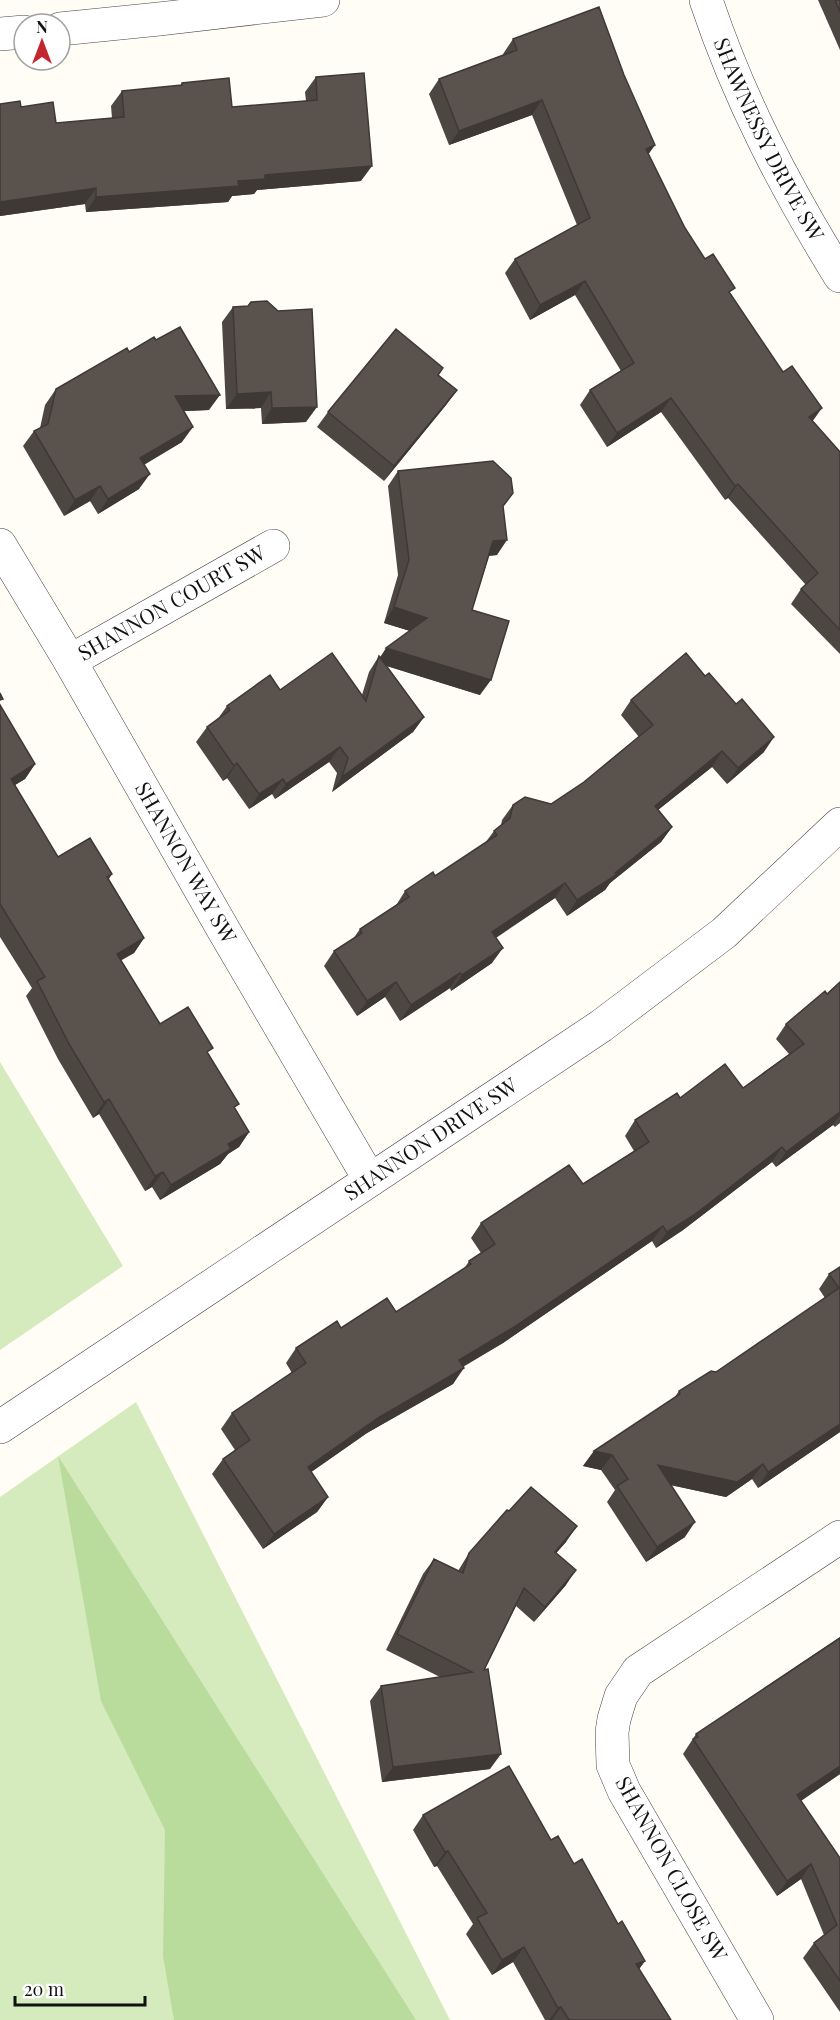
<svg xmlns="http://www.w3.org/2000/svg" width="840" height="2020" font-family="'Playfair Display',serif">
<rect width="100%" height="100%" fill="#fffdf5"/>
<path fill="#d5ebbd" d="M 0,1062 L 123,1266 L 0,1350 Z
M 136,1402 L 450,2020 L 0,2020 L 0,1497 Z"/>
<path fill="#b9dc9c" d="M 58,1456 L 416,2020 L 174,2020 L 163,1956 L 165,1830 L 101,1701 Z"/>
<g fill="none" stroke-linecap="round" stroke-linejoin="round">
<defs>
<g id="minor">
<path id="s1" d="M 706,0 C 739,99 785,187 840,276"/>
<path d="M 60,29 L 159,19 L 323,0"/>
<path d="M 0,34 L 24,32"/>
<path id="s2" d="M 0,545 L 70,661 L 223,929 L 370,1180"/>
<path id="s3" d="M 70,661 L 273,546"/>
<path id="s4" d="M 0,1427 L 601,1026 L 724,933 L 840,824"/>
<path d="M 757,2020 L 624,1791 L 613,1765 L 612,1732 L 614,1719 L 621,1696 L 638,1671 L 840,1537"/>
</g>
</defs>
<use href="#minor" stroke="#444" stroke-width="34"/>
<use href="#minor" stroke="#fff" stroke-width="33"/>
</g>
<path fill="#4d4742" d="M 818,0 L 840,0 L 840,50 Z
M 513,39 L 624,75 L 655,145 L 648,154 L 685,228 L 705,259 L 731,294 L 813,421 L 840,452 L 840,654 L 791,604 L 801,589 L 806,585 L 728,498 L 725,500 L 661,412 L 607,447 L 580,405 L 590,390 L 621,371 L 575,295 L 530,320 L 505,273 L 515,259 L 577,225 L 532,115 L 449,145 L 429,94 L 439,79 L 504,55 L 503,54 Z
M 316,77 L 361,181 L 257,190 L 254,194 L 232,196 L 228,202 L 86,212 L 85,204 L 0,216 L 0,104 L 21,107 L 56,123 L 112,118 L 111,106 L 122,91 L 180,86 L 182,83 L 232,107 L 306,101 L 305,92 Z
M 233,307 L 306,422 L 262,424 L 261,408 L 226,409 L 222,322 Z
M 129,352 L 209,410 L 184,411 L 182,442 L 144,465 L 139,489 L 98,514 L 90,501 L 64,516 L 23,446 L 34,431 L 40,428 L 45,405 L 56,389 Z
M 438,375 L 457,390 L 446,405 L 384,481 L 317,427 L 328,412 Z
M 398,471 L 513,493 L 503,507 L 497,555 L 489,556 L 472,610 L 480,695 L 387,666 L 424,717 L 413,732 L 332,792 L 337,773 L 329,762 L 275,799 L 272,794 L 249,809 L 227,778 L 223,781 L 196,742 L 207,727 L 217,720 L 227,706 L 280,690 L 362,695 L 369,672 L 379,656 L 380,657 L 410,631 L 384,623 L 398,575 L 388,486 Z
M 631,700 L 764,752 L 727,784 L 712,767 L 658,810 L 672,827 L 661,842 L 610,883 L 605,890 L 567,916 L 555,898 L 496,938 L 492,963 L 451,991 L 450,988 L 400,1021 L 385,997 L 357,1016 L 324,966 L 334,951 L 353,939 L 360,929 L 395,907 L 405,891 L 435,876 L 485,843 L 494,831 L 501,825 L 502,820 L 513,805 L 551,804 L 584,782 L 639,737 L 621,715 Z
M 0,705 L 35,764 L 25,779 L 15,785 L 58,857 L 112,874 L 109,879 L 144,938 L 134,953 L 121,960 L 160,1024 L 209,1054 L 235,1109 L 249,1132 L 239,1147 L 228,1154 L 220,1164 L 160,1200 L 152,1187 L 145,1191 L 99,1114 L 93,1118 L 58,1059 L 26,996 L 32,988 L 0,937 Z
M 840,982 L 840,1123 L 835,1127 L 833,1125 L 776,1167 L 772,1162 L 683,1230 L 656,1248 L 652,1241 L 503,1343 L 463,1367 L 453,1384 L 367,1433 L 311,1472 L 328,1497 L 317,1512 L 263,1549 L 212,1474 L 223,1459 L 235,1450 L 221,1429 L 232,1413 L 292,1373 L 286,1363 L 296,1348 L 341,1328 L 396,1312 L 464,1269 L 469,1261 L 481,1253 L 471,1238 L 481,1223 L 583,1184 L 634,1151 L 625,1136 L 635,1120 L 680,1098 L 743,1088 L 789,1054 L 776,1039 L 786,1024 L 827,994 Z
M 840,1267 L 840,1432 L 758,1488 L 752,1479 L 726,1497 L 671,1485 L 685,1537 L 646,1562 L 607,1502 L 615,1490 L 601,1470 L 583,1466 L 594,1451 L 674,1398 L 679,1391 L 716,1372 L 825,1298 L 819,1289 L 829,1274 Z
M 566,1542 L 556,1553 L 566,1585 L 534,1622 L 516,1606 L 484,1670 L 490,1769 L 382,1782 L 370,1701 L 381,1686 L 440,1677 L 386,1650 L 423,1574 L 434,1559 L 458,1571 L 469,1553 Z
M 840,1637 L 840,1774 L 801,1801 L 840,1858 L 840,2012 L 803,1958 L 814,1943 L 824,1935 L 801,1879 L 777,1896 L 683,1754 L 696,1734 Z
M 423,1815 L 551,1840 L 574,1864 L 645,1961 L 639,1969 L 671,2020 L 545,2020 L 513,1962 L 492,1975 L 466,1934 L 473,1924 L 437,1866 L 434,1867 L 413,1830 Z"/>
<path fill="#3f3936" d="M 542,100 L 532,115 L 449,145 L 459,131 Z
M 655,145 L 645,159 L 646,149 Z
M 372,166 L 361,181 L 257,190 L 254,194 L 232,196 L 228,202 L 86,212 L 96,197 L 238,181 L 265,175 Z
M 96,188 L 85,204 L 0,216 L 0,202 Z
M 585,281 L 575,295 L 530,320 L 540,305 Z
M 457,390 L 446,405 L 384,481 L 394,466 Z
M 271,392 L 261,408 L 226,409 L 237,394 Z
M 220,395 L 209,410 L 164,412 L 175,396 Z
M 671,398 L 661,412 L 607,447 L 617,433 Z
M 317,407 L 306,422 L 262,424 L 272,408 Z
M 822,408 L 812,422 L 809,417 Z
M 193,427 L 182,442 L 129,473 L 140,458 Z
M 150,474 L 139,489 L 98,514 L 108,499 Z
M 738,484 L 728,498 L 725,500 L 735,486 Z
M 100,486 L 90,501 L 64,516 L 75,500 Z
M 507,540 L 497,555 L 483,556 L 493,541 Z
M 394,607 L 427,618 L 417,633 L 384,623 Z
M 386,648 L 491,680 L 480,695 L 377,663 L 379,659 Z
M 424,717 L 413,732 L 332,792 L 342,777 Z
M 774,737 L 764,752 L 727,784 L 738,768 Z
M 340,747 L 329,762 L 275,799 L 286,784 Z
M 722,751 L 712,767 L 644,821 L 655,806 Z
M 237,763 L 227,778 L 223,781 L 234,766 Z
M 35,764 L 25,779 L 0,794 L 11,779 Z
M 283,779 L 272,794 L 249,809 L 259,794 Z
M 672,827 L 661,842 L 610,883 L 605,890 L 567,916 L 577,900 L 615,873 Z
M 565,883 L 555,898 L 481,947 L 492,932 Z
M 144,938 L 134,953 L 106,969 L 117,954 Z
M 503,948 L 492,963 L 451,991 L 462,975 Z
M 460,973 L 450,988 L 400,1021 L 411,1005 Z
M 396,982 L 385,997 L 357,1016 L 367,1001 Z
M 109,1099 L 99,1114 L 93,1118 L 104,1102 Z
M 840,1112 L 840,1115 L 833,1125 L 776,1167 L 786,1152 Z
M 249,1132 L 239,1147 L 228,1154 L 220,1164 L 160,1200 L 171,1185 L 228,1144 Z
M 782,1147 L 772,1162 L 683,1230 L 656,1248 L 667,1232 Z
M 163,1172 L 152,1187 L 145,1191 L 155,1176 Z
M 663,1226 L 652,1241 L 503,1343 L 448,1375 L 459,1360 Z
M 464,1368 L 453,1384 L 367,1433 L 297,1482 L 308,1467 L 378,1418 Z
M 840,1424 L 840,1432 L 758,1488 L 768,1472 Z
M 594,1451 L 612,1455 L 601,1470 L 583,1466 Z
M 763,1464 L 752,1479 L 726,1497 L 647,1480 L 658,1465 Z
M 328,1497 L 317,1512 L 263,1549 L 274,1534 Z
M 695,1522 L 685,1537 L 646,1562 L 657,1547 Z
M 577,1526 L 566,1542 L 544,1567 L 555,1552 Z
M 576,1570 L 566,1585 L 534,1622 L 545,1607 Z
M 501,1754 L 490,1769 L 382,1782 L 393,1767 Z
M 840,1766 L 840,1774 L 787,1810 L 797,1795 Z
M 448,1851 L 437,1866 L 434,1867 L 445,1852 Z
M 811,1864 L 801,1879 L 777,1896 L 787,1881 Z
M 524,1947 L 513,1962 L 492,1975 L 502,1960 Z
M 645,1961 L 634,1976 L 636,1964 Z
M 561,2007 L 552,2020 L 549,2020 L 558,2008 Z"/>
<path fill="#5a524d" stroke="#3f3936" stroke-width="1.5" d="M 835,0 L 840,0 L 840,12 Z
M 599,7 L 624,75 L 655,145 L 646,149 L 685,228 L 705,259 L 713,254 L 735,288 L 729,292 L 783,372 L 792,366 L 822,408 L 809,417 L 840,452 L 840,630 L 801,589 L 818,573 L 738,484 L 735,486 L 671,398 L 617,433 L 590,390 L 634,363 L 585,281 L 540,305 L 515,259 L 590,218 L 542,100 L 459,131 L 439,79 L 517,50 L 513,39 Z
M 364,73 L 372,166 L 265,175 L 265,179 L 238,181 L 239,186 L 96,197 L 96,188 L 0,202 L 0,104 L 20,101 L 21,107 L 53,102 L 56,123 L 124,117 L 122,91 L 182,85 L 182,83 L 229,78 L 232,107 L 317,100 L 316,77 Z
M 267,301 L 278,311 L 312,309 L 317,407 L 272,408 L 271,392 L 237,394 L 233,307 L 248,306 L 251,302 Z
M 180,327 L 220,395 L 175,396 L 193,427 L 140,458 L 150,474 L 108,499 L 100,486 L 75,500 L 34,431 L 48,424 L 56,389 L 127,348 L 129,352 L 154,337 L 156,340 Z
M 396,329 L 443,368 L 438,375 L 457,390 L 394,466 L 328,412 Z
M 493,461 L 511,478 L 513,493 L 503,506 L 507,540 L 493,541 L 472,610 L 509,621 L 491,680 L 386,648 L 427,618 L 394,607 L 409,560 L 398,471 Z
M 332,653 L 366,701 L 379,656 L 424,717 L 342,777 L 348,758 L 340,747 L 286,784 L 283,779 L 259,794 L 237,763 L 234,766 L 207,727 L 230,710 L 227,706 L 270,675 L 280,690 Z
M 686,653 L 705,676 L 709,673 L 736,704 L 742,699 L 774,737 L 738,768 L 722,751 L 655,806 L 672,827 L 615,873 L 616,875 L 577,900 L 565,883 L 492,932 L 503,948 L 462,975 L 460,973 L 411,1005 L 396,982 L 367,1001 L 334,951 L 362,933 L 360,929 L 409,897 L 405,891 L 433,872 L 435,876 L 497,835 L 494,831 L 510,818 L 513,805 L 525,797 L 551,804 L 584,782 L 653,725 L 631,700 Z
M 0,693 L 3,699 L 0,700 Z
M 0,705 L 35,764 L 11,779 L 58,857 L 90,838 L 112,874 L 107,877 L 144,938 L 117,954 L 160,1024 L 188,1007 L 213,1048 L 207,1052 L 239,1104 L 234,1107 L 249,1132 L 228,1144 L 231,1149 L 171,1185 L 163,1172 L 155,1176 L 109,1099 L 104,1102 L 69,1044 L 37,981 L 45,977 L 0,904 Z
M 840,982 L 840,1112 L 786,1152 L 782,1147 L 694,1215 L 667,1232 L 663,1226 L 514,1327 L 459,1360 L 464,1368 L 378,1418 L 308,1467 L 328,1497 L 274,1534 L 223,1459 L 250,1440 L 232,1413 L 306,1363 L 296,1348 L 337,1321 L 341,1328 L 387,1298 L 396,1312 L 471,1264 L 469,1261 L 495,1244 L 481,1223 L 569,1165 L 583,1184 L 649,1142 L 635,1120 L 677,1093 L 680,1098 L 725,1064 L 743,1088 L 804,1044 L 786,1024 L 825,991 L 827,994 Z
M 840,1267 L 840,1424 L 768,1472 L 763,1464 L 737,1482 L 658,1465 L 695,1522 L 657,1547 L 617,1486 L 628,1479 L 612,1455 L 594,1451 L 680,1394 L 679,1391 L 711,1371 L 716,1372 L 839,1288 L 829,1274 Z
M 531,1487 L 577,1526 L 555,1552 L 576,1570 L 545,1607 L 524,1588 L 484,1670 L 488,1669 L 501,1754 L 393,1767 L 381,1686 L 472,1672 L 397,1634 L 434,1559 L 463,1573 L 469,1553 L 507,1510 L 509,1511 Z
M 840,1638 L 840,1766 L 797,1795 L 840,1858 L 840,1981 L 814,1943 L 837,1925 L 811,1864 L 787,1881 L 693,1739 L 698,1737 L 696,1734 Z
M 509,1766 L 551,1840 L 558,1836 L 574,1864 L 582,1859 L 618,1924 L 622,1921 L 645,1961 L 636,1964 L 671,2020 L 569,2020 L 561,2007 L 558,2008 L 524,1947 L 502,1960 L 477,1918 L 487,1913 L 448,1851 L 445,1852 L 423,1815 Z"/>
<g text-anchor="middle" stroke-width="6" stroke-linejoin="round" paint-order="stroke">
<g font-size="21" fill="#111" stroke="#fff">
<text dy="7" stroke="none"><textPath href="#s1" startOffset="153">SHAWNESSY DRIVE SW</textPath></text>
<text dy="7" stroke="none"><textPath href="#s3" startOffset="117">SHANNON COURT SW</textPath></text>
<text dy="7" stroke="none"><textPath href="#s2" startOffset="368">SHANNON WAY SW</textPath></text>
<text dy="7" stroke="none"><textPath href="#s4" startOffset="518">SHANNON DRIVE SW</textPath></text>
<text transform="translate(671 1869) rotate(61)" y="7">SHANNON CLOSE SW</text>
</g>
</g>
<g transform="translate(42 42)"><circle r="28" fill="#ffffff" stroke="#a0a0a0" stroke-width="1.5"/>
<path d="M0-4.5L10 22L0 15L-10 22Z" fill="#c4262e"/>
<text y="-9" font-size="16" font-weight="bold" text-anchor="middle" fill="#111111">N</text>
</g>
<path d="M15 1996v9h130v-9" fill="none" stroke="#111111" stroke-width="3"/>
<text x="24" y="1996" font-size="18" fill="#111111" stroke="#ffffff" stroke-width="4.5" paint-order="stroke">20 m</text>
</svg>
